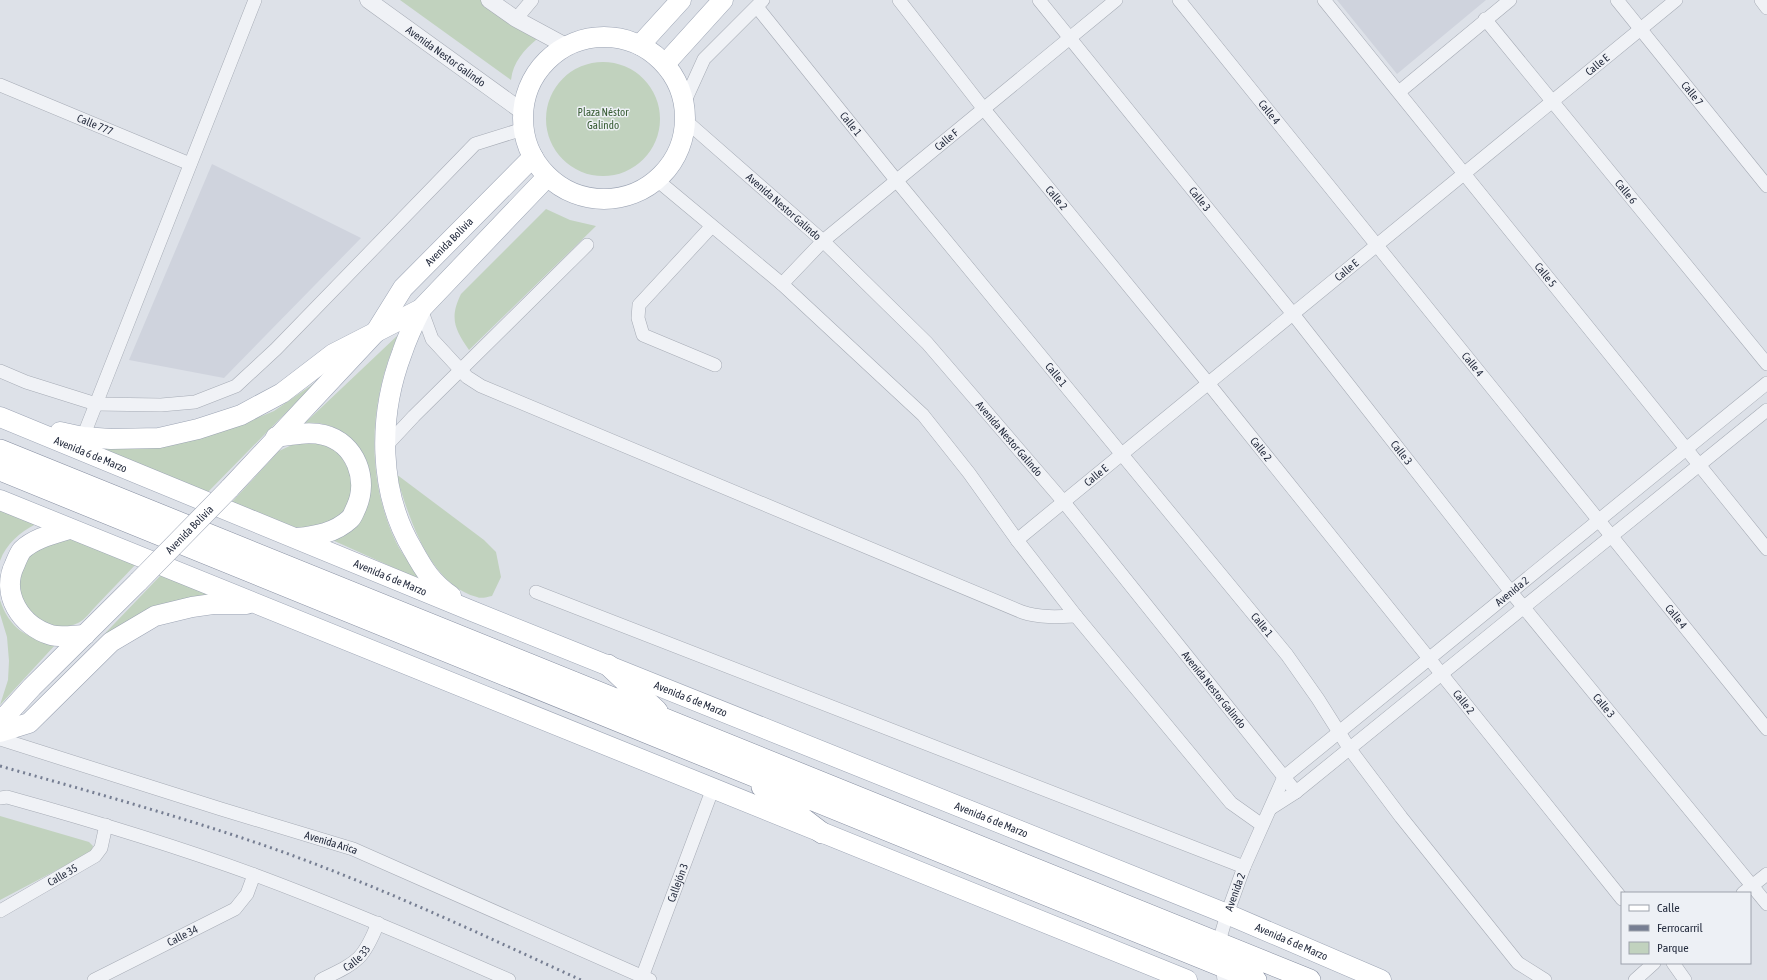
<svg xmlns="http://www.w3.org/2000/svg" width="1767" height="980" font-family="'Asap Condensed',sans-serif">
<rect width="100%" height="100%" fill="#dde1e8"/>
<path fill="#cfd3dd" d="M 1337,0 L 1486,0 L 1397,74 Z
M 212,164 L 361,238 L 224,378 L 129,360 Z"/>
<path fill="#c1d2be" d="M 400,0 L 483,0 L 537,39 C 524,50 513,62 511,80 Z
M546 119a57 57 0 1 1 114 0a57 57 0 1 1-114 0Z
M 546,209 L 570,220 L 596,226 L 469,350 C 455,330 449,318 461,294 Z
M 398,335 C 369,400 365,477 396,542 C 402,555 413,567 421,580 L 330,539 L 369,499 C 369,491 371,481 370,474 C 364,442 337,420 305,423 Z
M 316,382 L 207,493 L 93,446 L 230,429 L 274,411 Z
M 314,440 L 340,453 L 354,481 L 347,509 L 328,524 L 306,529 L 295,527 L 230,504 L 279,451 L 296,443 Z
M 396,474 L 484,540 L 496,552 L 501,577 L 492,596 C 487,597 481,599 477,597 C 429,585 408,515 396,474 Z
M 0,510 L 36,524 C 20,532 6,544 0,561 Z
M 65,538 L 82,540 L 136,564 C 123,578 109,592 96,606 C 91,611 85,620 78,623 C 39,642 2,589 27,557 C 31,550 56,542 65,538 Z
M 161,575 L 211,595 L 183,600 L 44,697 Z
M 0,600 C 9,628 27,639 56,644 L 0,705 L 8,680 L 9,661 L 7,637 L 0,614 Z
M 0,816 L 89,842 L 93,846 L 91,852 L 0,900 Z"/>
<g fill="none" stroke-linecap="round" stroke-linejoin="round">
<defs>
<g id="minor">
<path id="s1" d="M 899,0 L 983,108 L 1208,383 L 1622,899"/>
<path id="s2" d="M 1039,0 L 1293,314 L 1511,592 L 1767,904"/>
<path id="s3" d="M 1179,0 L 1767,729"/>
<path id="s4" d="M 1324,0 L 1767,549"/>
<path id="s5" d="M 1617,0 L 1767,186"/>
<path d="M 1761,0 L 1767,8"/>
<path id="s6" d="M 757,7 L 896,180 L 1287,655 L 1318,699 L 1349,748 L 1401,817 L 1518,963 L 1545,980"/>
<path d="M 516,19 L 532,0"/>
<path id="s7" d="M 1485,19 L 1767,364"/>
<path id="s8" d="M 0,85 L 190,164"/>
<path d="M 1399,92 L 1510,0"/>
<path d="M 684,103 L 704,59 L 763,0"/>
<path id="s9" d="M 686,121 L 823,241 L 927,343 L 1063,501 L 1296,792"/>
<path d="M 657,180 L 782,284 L 923,415 L 969,473 L 1017,540 L 1076,616 L 1231,803 L 1262,825"/>
<path d="M 711,227 L 639,305 L 638,318 L 643,335 L 715,365"/>
<path id="s10" d="M 782,284 L 823,241 L 1116,0"/>
<path d="M 421,309 L 432,339 L 467,377 L 481,386 L 1022,612 C 1041,618 1057,617 1076,616"/>
<path d="M 0,371 L 26,382 L 96,404 L 161,405 L 195,402 L 236,386 L 276,349 L 475,144 L 523,129"/>
<path d="M 83,437 L 255,0"/>
<path d="M 386,446 L 414,416 L 587,245"/>
<path id="s11" d="M 1017,540 L 1676,0"/>
<path d="M 536,592 L 1244,867"/>
<path id="s12" d="M 0,739 L 221,809 L 353,849 L 650,980"/>
<path d="M 0,798 L 7,797 C 90,820 173,845 255,875 C 341,907 425,943 509,980"/>
<path d="M 1271,808 L 1296,792 L 1767,410"/>
<path d="M 1743,893 L 1767,874"/>
<path id="s13" d="M 0,911 L 95,856 L 101,848 L 106,825"/>
<path d="M 1673,963 L 1685,980"/>
<path id="s14" d="M 94,980 L 235,909 L 247,894 L 254,875"/>
<path id="s15" d="M 321,980 C 357,962 363,961 378,923"/>
<path id="s16" d="M 641,980 L 713,788"/>
<path id="s17" d="M 1224,980 L 1219,942 L 1227,914 L 1244,867 L 1284,777 L 1767,383"/>
<path d="M 1635,980 L 1654,963"/>
</g>
<g id="tertiary">
<path id="s18" d="M 368,0 L 523,112"/>
<path d="M 489,0 L 516,19 L 566,46"/>
</g>
<g id="primary">
<circle cx="604" cy="118" r="81"/>
<path d="M 640,45 L 681,0"/>
<path d="M 665,64 L 723,0"/>
<path d="M 421,309 C 414,323 407,338 402,353 C 378,416 378,492 413,550 C 424,570 432,583 451,596"/>
<path id="s19" d="M 0,417 L 472,611 L 1227,914 L 1381,980"/>
<path d="M 60,432 L 83,437 L 111,439 L 159,438 L 198,429 L 241,415 L 282,393 L 333,354 L 421,309 L 547,177"/>
<path d="M 276,437 C 292,435 308,431 324,435 C 356,443 369,480 356,508 C 354,512 353,516 350,519 C 335,533 316,536 297,538"/>
<path id="s20" d="M 229,489 L 375,333 L 403,288 L 533,157"/>
<path d="M 0,500 L 1187,980"/>
<path d="M 69,529 C 53,534 35,538 22,550 C 19,554 17,559 15,564 C 0,594 21,626 51,635 C 61,638 75,635 85,635"/>
<path d="M 0,722 L 32,687 L 139,581"/>
<path d="M 0,732 L 29,723 L 111,642 L 155,616 L 192,607 L 213,604 L 247,604"/>
</g>
<path id="trunk" d="M 0,450 L 1310,980
M 0,470 L 1256,980
M 608,665 L 657,711
M 762,787 L 822,833"/>
</defs>
<use href="#minor" stroke="#a6abb5" stroke-width="14"/>
<use href="#tertiary" stroke="#a6abb5" stroke-width="17"/>
<use href="#primary" stroke="#9ca4b4" stroke-width="21"/>
<use href="#trunk" stroke="#848c9f" stroke-width="22"/>
<use href="#minor" stroke="#f0f2f6" stroke-width="13"/>
<use href="#tertiary" stroke="#f0f2f6" stroke-width="16"/>
<use href="#primary" stroke="#fff" stroke-width="20"/>
<use href="#trunk" stroke="#fff" stroke-width="21"/>
<path stroke="#767e92" stroke-width="3" stroke-dasharray="2 4" stroke-linecap="butt" d="M 0,766 C 95,793 190,819 283,852 C 385,889 483,935 581,980"/>
<defs>
<g id="primary-bridge">
<path id="s21" d="M 139,581 L 229,489"/>
</g>
</defs>
<use href="#primary-bridge" stroke="#9ca4b4" stroke-width="21" stroke-linecap="butt"/>
<use href="#primary-bridge" stroke="#fff" stroke-width="20"/>
</g>
<g text-anchor="middle" stroke-width="3" stroke-linejoin="round" paint-order="stroke">
<g font-size="11" fill="#262d3f" stroke="#edf0f5">
<text dy="4" stroke="none"><textPath href="#s18" startOffset="96">Avenida Nestor Galindo</textPath></text>
<text dy="4" stroke="none"><textPath href="#s11" startOffset="750">Calle E</textPath></text>
<text dy="4" stroke="none"><textPath href="#s5" startOffset="120">Calle 7</textPath></text>
<text dy="4" stroke="none"><textPath href="#s3" startOffset="144">Calle 4</textPath></text>
<text dy="4" stroke="none"><textPath href="#s6" startOffset="150">Calle 1</textPath></text>
<text dy="4" stroke="none"><textPath href="#s8" startOffset="103">Calle 777</textPath></text>
<text dy="4" stroke="none"><textPath href="#s10" startOffset="219">Calle F</textPath></text>
<text dy="4" stroke="none"><textPath href="#s7" startOffset="223">Calle 6</textPath></text>
<text dy="4" stroke="none"><textPath href="#s1" startOffset="253">Calle 2</textPath></text>
<text dy="4" stroke="none"><textPath href="#s2" startOffset="256">Calle 3</textPath></text>
<text dy="4" stroke="none"><textPath href="#s9" startOffset="130">Avenida Nestor Galindo</textPath></text>
<text dy="4" stroke="none"><textPath href="#s20" startOffset="332">Avenida Bolivia</textPath></text>
<text dy="4" stroke="none"><textPath href="#s11" startOffset="426">Calle E</textPath></text>
<text dy="4" stroke="none"><textPath href="#s4" startOffset="353">Calle 5</textPath></text>
<text dy="4" stroke="none"><textPath href="#s3" startOffset="468">Calle 4</textPath></text>
<text dy="4" stroke="none"><textPath href="#s6" startOffset="474">Calle 1</textPath></text>
<text dy="4" stroke="none"><textPath href="#s9" startOffset="454">Avenida Nestor Galindo</textPath></text>
<text dy="4" stroke="none"><textPath href="#s1" startOffset="577">Calle 2</textPath></text>
<text dy="4" stroke="none"><textPath href="#s2" startOffset="580">Calle 3</textPath></text>
<text dy="4" stroke="none"><textPath href="#s19" startOffset="98">Avenida 6 de Marzo</textPath></text>
<text dy="4" stroke="none"><textPath href="#s11" startOffset="102">Calle E</textPath></text>
<text dy="4" stroke="none"><textPath href="#s21" startOffset="72">Avenida Bolivia</textPath></text>
<text dy="4" stroke="none"><textPath href="#s19" startOffset="422">Avenida 6 de Marzo</textPath></text>
<text dy="4" stroke="none"><textPath href="#s17" startOffset="510">Avenida 2</textPath></text>
<text dy="4" stroke="none"><textPath href="#s3" startOffset="792">Calle 4</textPath></text>
<text dy="4" stroke="none"><textPath href="#s6" startOffset="798">Calle 1</textPath></text>
<text dy="4" stroke="none"><textPath href="#s9" startOffset="778">Avenida Nestor Galindo</textPath></text>
<text dy="4" stroke="none"><textPath href="#s19" startOffset="746">Avenida 6 de Marzo</textPath></text>
<text dy="4" stroke="none"><textPath href="#s1" startOffset="901">Calle 2</textPath></text>
<text dy="4" stroke="none"><textPath href="#s2" startOffset="904">Calle 3</textPath></text>
<text dy="4" stroke="none"><textPath href="#s19" startOffset="1070">Avenida 6 de Marzo</textPath></text>
<text dy="4" stroke="none"><textPath href="#s12" startOffset="347">Avenida Arica</textPath></text>
<text dy="4" stroke="none"><textPath href="#s13" startOffset="72">Calle 35</textPath></text>
<text dy="4" stroke="none"><textPath href="#s16" startOffset="104">Callejón 3</textPath></text>
<text dy="4" stroke="none"><textPath href="#s17" startOffset="91">Avenida 2</textPath></text>
<text dy="4" stroke="none"><textPath href="#s14" startOffset="99">Calle 34</textPath></text>
<text dy="4" stroke="none"><textPath href="#s19" startOffset="1394">Avenida 6 de Marzo</textPath></text>
<text dy="4" stroke="none"><textPath href="#s15" startOffset="42">Calle 33</textPath></text>
</g>
<g font-size="11" fill="#375b33" stroke="#edf0f5">
<text x="603" y="116">Plaza Néstor<tspan x="603" dy="13">Galindo</tspan></text>
</g>
</g>
<rect x="1621" y="892" width="130" height="72" fill="#edf0f5" stroke="#9da2ac"/>
<rect x="1629" y="905" width="20" height="6" fill="#ffffff" stroke="#9da2ac"/>
<text x="1657" y="912" font-size="12" fill="#262d3f">Calle</text>
<rect x="1629" y="925" width="20" height="6" fill="#767e92" stroke="#9da2ac"/>
<text x="1657" y="932" font-size="12" fill="#262d3f">Ferrocarril</text>
<rect x="1629" y="942" width="20" height="12" fill="#c1d2be" stroke="#9da2ac"/>
<text x="1657" y="952" font-size="12" fill="#262d3f">Parque</text>
</svg>
